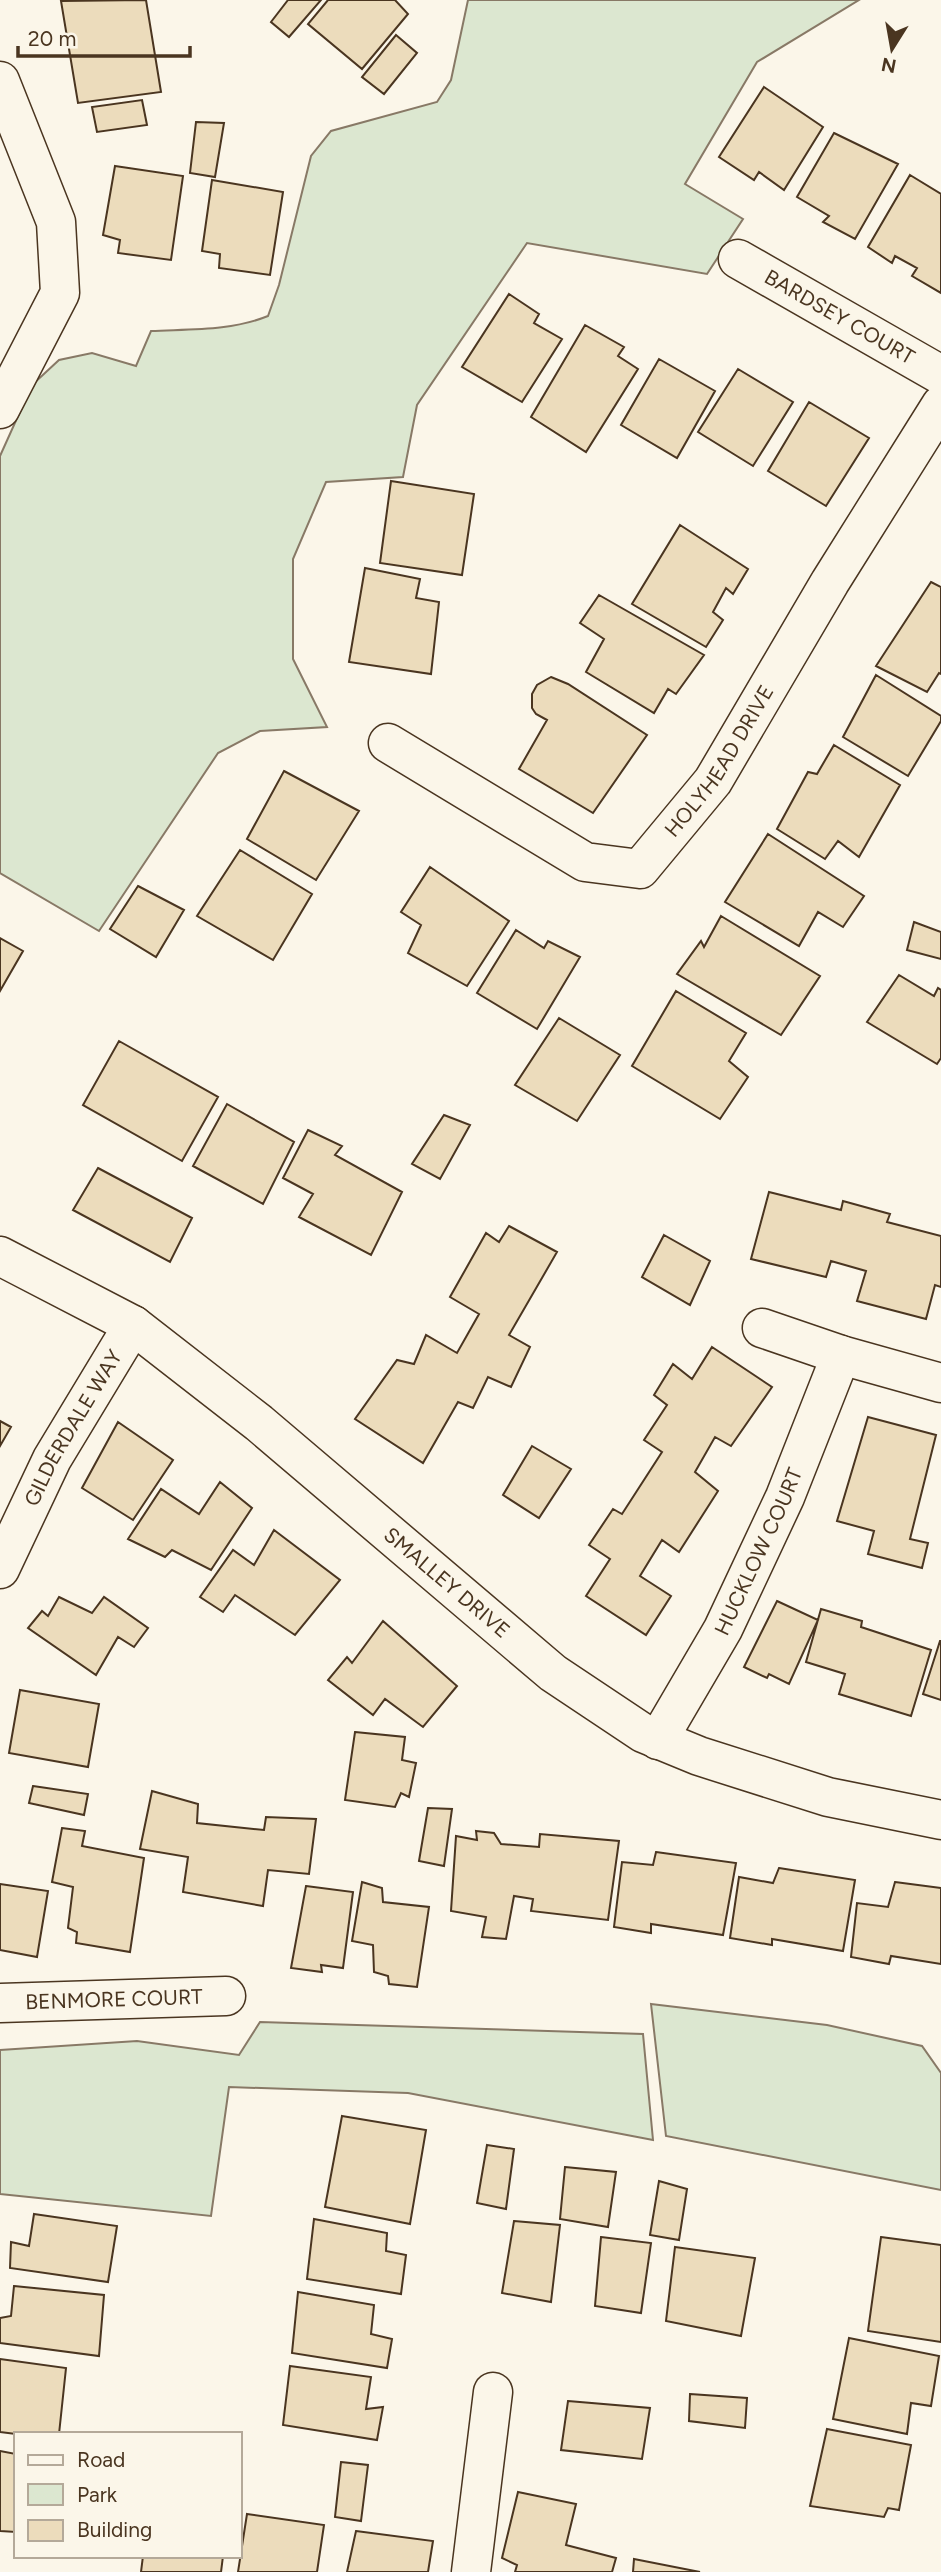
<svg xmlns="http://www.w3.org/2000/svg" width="941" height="2572" font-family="Figtree,sans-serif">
<rect width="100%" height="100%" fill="#fbf6e9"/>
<path fill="#dce7d0" stroke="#887966" stroke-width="2" d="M 468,0 L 859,0 L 757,62 L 685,184 L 743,219 L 707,274 L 527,243 L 417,405 L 403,477 L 326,482 L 293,559 L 293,659 L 327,727 L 260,731 L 218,753 L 99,931 L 0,873 L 0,456 L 32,385 L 59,360 L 92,353 L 136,366 L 151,331 C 191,329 231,331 268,316 L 279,285 L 311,156 L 331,131 L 437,102 L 451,80 Z
M 651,2004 L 827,2025 L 922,2046 L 941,2073 L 941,2190 L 666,2136 Z
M 260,2022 L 643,2034 L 653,2140 L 408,2093 L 229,2087 L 211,2216 L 0,2194 L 0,2050 L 137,2041 L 239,2055 Z"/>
<path fill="#ecdcbc" stroke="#4a3520" stroke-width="2" d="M 146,0 L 161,92 L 78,103 L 61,1 Z
M 288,0 L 321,0 L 289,37 L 271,22 Z
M 328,0 L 395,0 L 408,14 L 362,69 L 308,24 Z
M 396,35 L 417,53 L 384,94 L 362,77 Z
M 764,87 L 823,127 L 784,190 L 759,172 L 754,180 L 719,157 Z
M 142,100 L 147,125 L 97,132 L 92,107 Z
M 196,122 L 224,123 L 215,177 L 190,173 Z
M 834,133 L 898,164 L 855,239 L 823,222 L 829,216 L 797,197 Z
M 115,166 L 183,176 L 171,260 L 118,253 L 120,240 L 103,235 Z
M 910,175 L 941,194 L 941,293 L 912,276 L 917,268 L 895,256 L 892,263 L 868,247 Z
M 212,180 L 283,192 L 270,275 L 219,268 L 220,254 L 202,251 Z
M 509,294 L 539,314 L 534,323 L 562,339 L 522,402 L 462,367 Z
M 585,325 L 624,347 L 618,356 L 638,369 L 586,452 L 531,417 Z
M 659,359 L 715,391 L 677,458 L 621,425 Z
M 738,369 L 793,402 L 753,466 L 698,432 Z
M 809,402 L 869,438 L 826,506 L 768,471 Z
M 391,481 L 474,494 L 462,575 L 380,563 Z
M 680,525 L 748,569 L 733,594 L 726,588 L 713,612 L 723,620 L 706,647 L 632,604 Z
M 365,568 L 420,579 L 416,598 L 439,602 L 431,674 L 349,662 Z
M 931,582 L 941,587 L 941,674 L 939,673 L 927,692 L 876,666 Z
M 599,595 L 704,655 L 676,694 L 668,689 L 654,713 L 586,672 L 604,639 L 580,623 Z
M 876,675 L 941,716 L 941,721 L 908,776 L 843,737 Z
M 551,677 L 568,684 L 647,735 L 593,813 L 519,769 L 547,720 L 536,714 L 532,708 L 532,694 L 537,685 Z
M 834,745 L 900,785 L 859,857 L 838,841 L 825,859 L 777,829 L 808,772 L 817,774 Z
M 284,771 L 359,811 L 316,880 L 247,839 Z
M 768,834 L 864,896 L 843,927 L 818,912 L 799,946 L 725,902 Z
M 240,850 L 312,894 L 273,960 L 197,916 Z
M 430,867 L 509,921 L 467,986 L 408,953 L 421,925 L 401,912 Z
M 138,886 L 184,910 L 156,957 L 110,929 Z
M 721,916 L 820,976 L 781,1035 L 677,974 L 701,941 L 704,947 Z
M 914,922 L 941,932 L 941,959 L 907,950 Z
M 516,930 L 544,948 L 548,941 L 580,957 L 537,1029 L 477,993 Z
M 0,938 L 23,951 L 0,991 Z
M 899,975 L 934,996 L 938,988 L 941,990 L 941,1058 L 937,1064 L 867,1022 Z
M 676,991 L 746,1033 L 729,1061 L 748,1077 L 720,1119 L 632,1066 Z
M 559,1018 L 620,1055 L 577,1121 L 515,1085 Z
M 119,1041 L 218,1097 L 182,1161 L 83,1105 Z
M 227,1104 L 294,1142 L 263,1204 L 193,1166 Z
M 444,1115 L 470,1125 L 440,1179 L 412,1164 Z
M 308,1130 L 342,1146 L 335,1155 L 402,1192 L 371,1255 L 299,1217 L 313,1194 L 283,1178 Z
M 98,1168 L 192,1218 L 170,1262 L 73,1210 Z
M 769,1192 L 841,1210 L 843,1201 L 890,1214 L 887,1222 L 941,1236 L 941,1287 L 935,1285 L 926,1319 L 857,1301 L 866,1271 L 831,1261 L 826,1277 L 751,1259 Z
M 509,1226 L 557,1252 L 509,1335 L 530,1347 L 511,1387 L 488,1377 L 473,1408 L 458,1402 L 423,1463 L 355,1419 L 397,1360 L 414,1364 L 426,1335 L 457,1353 L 479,1314 L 450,1297 L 486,1233 L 499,1242 Z
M 664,1235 L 710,1261 L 690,1305 L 642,1277 Z
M 712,1347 L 772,1387 L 731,1446 L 715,1437 L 695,1472 L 718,1491 L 679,1552 L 662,1540 L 640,1576 L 671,1596 L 646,1635 L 586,1596 L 610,1559 L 589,1545 L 613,1509 L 622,1514 L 662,1452 L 644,1440 L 667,1405 L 654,1395 L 673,1364 L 692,1379 Z
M 868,1417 L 936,1435 L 910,1539 L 928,1543 L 922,1568 L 868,1554 L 874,1531 L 837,1521 Z
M 0,1421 L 11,1427 L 0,1446 Z
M 118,1422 L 173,1460 L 133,1520 L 82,1488 Z
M 532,1446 L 571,1469 L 539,1518 L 503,1495 Z
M 220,1482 L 252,1508 L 211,1570 L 172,1550 L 165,1557 L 128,1539 L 161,1489 L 199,1514 Z
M 274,1530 L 340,1580 L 295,1635 L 235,1595 L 223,1612 L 200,1597 L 233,1550 L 254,1565 Z
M 59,1597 L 92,1613 L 104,1597 L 148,1628 L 134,1647 L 118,1637 L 96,1675 L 28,1628 L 42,1611 L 48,1616 Z
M 777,1601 L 818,1620 L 789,1684 L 769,1674 L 767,1678 L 744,1667 Z
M 821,1609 L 862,1621 L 861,1627 L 931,1650 L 911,1716 L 839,1694 L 845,1674 L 806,1662 Z
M 383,1621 L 457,1686 L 423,1727 L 385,1699 L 373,1715 L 328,1680 L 347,1657 L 352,1663 Z
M 940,1641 L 941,1641 L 941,1700 L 923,1694 Z
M 20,1690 L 99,1704 L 88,1767 L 9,1753 Z
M 355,1732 L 405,1737 L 402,1760 L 416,1763 L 409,1797 L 401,1793 L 395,1807 L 345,1800 Z
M 33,1786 L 88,1794 L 84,1815 L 29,1803 Z
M 152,1791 L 198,1804 L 197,1823 L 264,1830 L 266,1817 L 316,1819 L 309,1874 L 268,1870 L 263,1906 L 183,1892 L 188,1857 L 140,1849 Z
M 428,1808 L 452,1809 L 444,1866 L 419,1861 Z
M 62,1828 L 85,1831 L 82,1846 L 144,1858 L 130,1952 L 76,1943 L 77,1932 L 68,1928 L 73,1887 L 52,1882 Z
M 476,1831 L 494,1833 L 501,1844 L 539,1847 L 540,1834 L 619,1841 L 608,1920 L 531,1911 L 533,1899 L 514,1896 L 506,1939 L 482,1937 L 486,1917 L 451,1911 L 456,1836 L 477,1840 Z
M 656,1852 L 736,1863 L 723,1935 L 651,1924 L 651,1933 L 614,1927 L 622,1862 L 653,1865 Z
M 779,1868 L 855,1880 L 843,1951 L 772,1939 L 772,1945 L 730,1938 L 739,1877 L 773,1883 Z
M 362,1882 L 382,1888 L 383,1902 L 429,1907 L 417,1987 L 389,1984 L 388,1976 L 374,1972 L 373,1945 L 352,1941 Z
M 895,1882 L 941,1888 L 941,1964 L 891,1956 L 889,1964 L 851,1957 L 857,1903 L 888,1907 Z
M 0,1884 L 48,1891 L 37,1957 L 0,1950 Z
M 306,1886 L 353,1892 L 343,1968 L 321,1965 L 322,1972 L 291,1968 Z
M 342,2116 L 426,2130 L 410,2224 L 325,2207 Z
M 487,2145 L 514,2149 L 506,2209 L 477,2203 Z
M 565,2167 L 616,2172 L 608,2227 L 560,2219 Z
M 659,2181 L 687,2189 L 679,2240 L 650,2235 Z
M 34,2214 L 117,2226 L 108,2282 L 10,2268 L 11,2242 L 29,2246 Z
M 314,2219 L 387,2233 L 386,2251 L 406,2255 L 401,2294 L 307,2279 Z
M 514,2221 L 560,2225 L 551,2302 L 502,2293 Z
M 601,2237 L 651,2243 L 641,2313 L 595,2306 Z
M 881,2237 L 941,2245 L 941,2342 L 868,2331 Z
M 675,2247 L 755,2258 L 741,2336 L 666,2321 Z
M 14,2286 L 104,2295 L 99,2356 L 0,2343 L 0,2318 L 11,2316 Z
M 298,2292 L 374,2305 L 371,2334 L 392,2339 L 387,2368 L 292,2353 Z
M 849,2338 L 939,2356 L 931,2406 L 911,2403 L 907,2434 L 833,2419 Z
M 0,2359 L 66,2368 L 59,2434 L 16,2434 L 0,2432 Z
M 290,2366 L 371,2377 L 366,2409 L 383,2407 L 377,2440 L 283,2425 Z
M 690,2394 L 747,2398 L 745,2428 L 689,2421 Z
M 568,2401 L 650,2408 L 642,2459 L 561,2450 Z
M 827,2429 L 911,2445 L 899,2510 L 888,2508 L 884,2517 L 810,2506 Z
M 0,2451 L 16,2454 L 16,2532 L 0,2531 Z
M 341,2462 L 368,2465 L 361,2521 L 335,2517 Z
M 518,2492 L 576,2504 L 566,2545 L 616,2558 L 612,2572 L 515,2572 L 517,2565 L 502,2558 Z
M 247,2514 L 324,2525 L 317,2572 L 238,2572 Z
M 356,2531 L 433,2541 L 428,2572 L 347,2572 Z
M 143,2556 L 223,2556 L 221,2572 L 141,2572 Z
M 634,2559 L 700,2572 L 633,2572 Z"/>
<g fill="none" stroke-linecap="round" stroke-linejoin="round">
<defs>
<g id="minor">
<path d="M 0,81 L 56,222 L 60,293 L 0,409"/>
<path id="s1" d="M 738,259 L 941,375"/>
<path id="s2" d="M 388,743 L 585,862 L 640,869 L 713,781 L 830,582 L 941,405"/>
<path id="s3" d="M 0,1256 L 133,1325 L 259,1423 L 553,1673 L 643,1733 L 699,1756 L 828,1797 L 941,1820"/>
<path d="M 762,1328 L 841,1355 L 941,1383"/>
<path id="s4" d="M 0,1569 L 52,1459 L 133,1325"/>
<path id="s5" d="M 658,1740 L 723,1629 L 785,1497 L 841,1355"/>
<path id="s6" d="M 0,2003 L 226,1996"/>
<path d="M 471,2572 L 493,2392"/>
</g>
</defs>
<use href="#minor" stroke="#4a3520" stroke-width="41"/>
<use href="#minor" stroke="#fbf6e9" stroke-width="38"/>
</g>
<g text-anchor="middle" stroke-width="5" stroke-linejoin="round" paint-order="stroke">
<g font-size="21" fill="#4a3520" stroke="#fbf6e9">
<text dy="7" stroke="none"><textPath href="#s1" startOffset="117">BARDSEY COURT</textPath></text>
<text dy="7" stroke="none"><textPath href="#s2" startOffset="420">HOLYHEAD DRIVE</textPath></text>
<text dy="7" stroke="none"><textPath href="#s4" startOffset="159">GILDERDALE WAY</textPath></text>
<text dy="7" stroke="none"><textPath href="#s5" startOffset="214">HUCKLOW COURT</textPath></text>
<text dy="7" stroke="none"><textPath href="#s3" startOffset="556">SMALLEY DRIVE</textPath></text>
<text dy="7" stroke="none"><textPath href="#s6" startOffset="114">BENMORE COURT</textPath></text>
</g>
</g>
<rect x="14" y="2432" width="228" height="126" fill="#fbf6e9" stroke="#b4a999" stroke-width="2"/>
<rect x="28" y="2455" width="35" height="10" fill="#fbf6e9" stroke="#b4a999" stroke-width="2"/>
<text x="77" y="2467" font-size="21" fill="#4a3520">Road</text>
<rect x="28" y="2484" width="35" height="21" fill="#dce7d0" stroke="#b4a999" stroke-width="2"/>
<text x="77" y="2502" font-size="21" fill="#4a3520">Park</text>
<rect x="28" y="2520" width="35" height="21" fill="#ecdcbc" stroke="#b4a999" stroke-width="2"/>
<text x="77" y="2537" font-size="21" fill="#4a3520">Building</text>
<g transform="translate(892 49) rotate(191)" stroke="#fbf6e9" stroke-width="5" paint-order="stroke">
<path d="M0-5L12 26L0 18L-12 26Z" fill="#4a3520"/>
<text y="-10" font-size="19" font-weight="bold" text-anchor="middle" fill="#4a3520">N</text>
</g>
<path d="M18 46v10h172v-10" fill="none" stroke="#4a3520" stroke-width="3.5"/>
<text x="28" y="46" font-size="21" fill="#4a3520" stroke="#fbf6e9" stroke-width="5" paint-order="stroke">20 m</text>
</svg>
